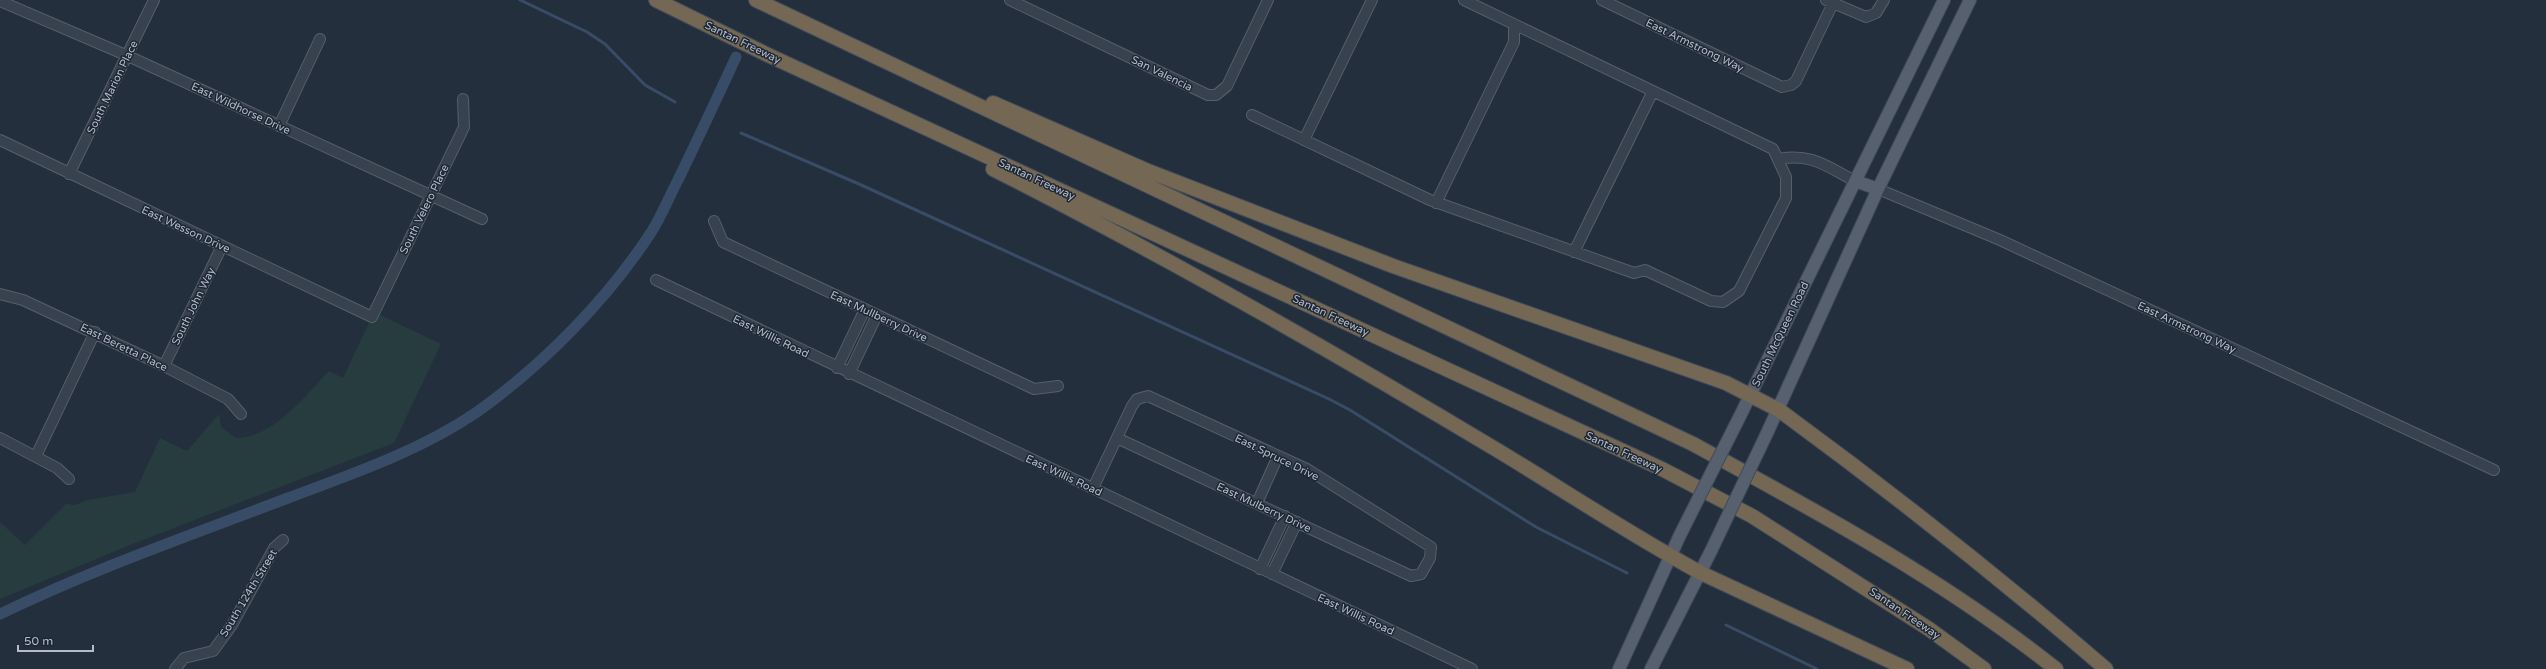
<svg xmlns="http://www.w3.org/2000/svg" width="2546" height="669" font-family="'Varela Round',sans-serif">
<rect width="100%" height="100%" fill="#242f3e"/>
<path fill="#263c3f" d="M 374,312 L 441,344 L 394,443 L 130,545 L 0,599 L 0,522 L 25,545 L 66,504 L 75,505 L 88,500 L 135,492 L 160,438 L 187,451 L 219,414 L 221,427 L 236,438 C 273,438 305,396 329,371 L 343,378 Z"/>
<g fill="none" stroke-linecap="round" stroke-linejoin="round">
<path stroke="#394c67" stroke-width="3" d="M 520,0 L 587,32 L 605,44 L 645,85 L 675,102
M 741,133 L 859,184 L 1329,399 L 1350,410 L 1536,527 L 1627,573
M 1726,625 L 1817,669"/>
<path stroke="#394c67" stroke-width="11" d="M 0,614 C 93,569 191,535 288,498 C 352,474 420,451 477,412 C 543,365 608,299 652,231 C 662,215 669,197 678,180 C 698,139 717,98 736,57"/>
<defs>
<path id="minor" d="M 1010,0 L 1208,95 L 1216,95 L 1227,86 L 1268,0
M 1602,0 L 1782,87 L 1791,85 L 1796,81 L 1833,3
M 1826,0 L 1866,17 L 1876,13 L 1884,0
M 0,1 L 128,56 L 482,219
M 1252,115 L 1430,200 L 1634,273 L 1645,270 L 1711,301 L 1723,302 L 1739,291 L 1786,198 L 1786,177 L 1773,149 L 1464,0
M 279,126 L 320,39
M 0,140 L 372,317 L 464,127 L 463,99
M 1304,140 L 1372,0
M 1778,159 C 1812,153 1826,166 1855,181
M 69,174 L 154,0
M 1878,189 L 2000,240 L 2494,470
M 1436,203 L 1514,42 L 1514,24
M 714,221 L 723,242 L 1034,389 L 1058,386
M 1574,252 L 1653,91
M 656,280 L 1472,669
M 0,294 L 23,300 L 164,366 L 228,399 L 241,414
M 164,366 L 222,246
M 837,368 L 865,309
M 849,374 L 877,315
M 0,438 L 57,468 L 69,479
M 36,456 L 95,332
M 1093,488 L 1132,406 L 1137,399 L 1148,396 L 1307,469 L 1431,547 L 1430,558 L 1421,574 L 1411,576 L 1117,438
M 1257,503 L 1278,456
M 1260,569 L 1285,516
M 1272,574 L 1297,522
M 175,669 L 184,658 L 213,651 L 232,625 L 274,548 L 283,540"/>
<path id="major" d="M 1855,181 L 1878,189
M 1740,416 L 1944,0
M 1768,431 L 1878,189 L 1970,0
M 1619,669 L 1680,535
M 1651,669 L 1711,551"/>
<path id="highway" d="M 656,0 L 768,55 L 1662,469 L 1752,516 L 1929,629 L 1984,669
M 756,0 L 1693,444 C 1818,512 1944,580 2056,669
M 993,103 L 1148,171 L 1393,266 L 1726,383 L 1779,410 C 1891,492 2000,578 2106,669
M 993,169 C 1165,256 1332,351 1497,450 C 1565,491 1631,535 1701,573 L 1907,669"/>
</defs>
<use href="#minor" stroke="#565f6c" stroke-width="12"/>
<use href="#major" stroke="#414a57" stroke-width="14"/>
<use href="#highway" stroke="#434c59" stroke-width="16"/>
<use href="#minor" stroke="#38414e" stroke-width="10"/>
<use href="#major" stroke="#56606e" stroke-width="12"/>
<use href="#highway" stroke="#746855" stroke-width="14"/>
<defs>
<path id="major-bridge" d="M 1680,535 L 1740,416
M 1711,551 L 1768,431"/>
</defs>
<use href="#major-bridge" stroke="#414a57" stroke-width="14" stroke-linecap="butt"/>
<use href="#major-bridge" stroke="#56606e" stroke-width="12"/>
</g>
<g text-anchor="middle" stroke-width="3" stroke-linejoin="round" paint-order="stroke">
<g font-size="11" fill="#b4bcc9" stroke="#1d2633">
<text transform="translate(743 42) rotate(26)" y="4">Santan Freeway</text>
<text transform="translate(1695 45) rotate(26)" y="4">East Armstrong Way</text>
<text transform="translate(1162 73) rotate(26)" y="4">San Valencia</text>
<text transform="translate(112 87) rotate(-64)" y="4">South Marion Place</text>
<text transform="translate(241 108) rotate(25)" y="4">East Wildhorse Drive</text>
<text transform="translate(1037 179) rotate(25)" y="4">Santan Freeway</text>
<text transform="translate(424 209) rotate(-64)" y="4">South Velero Place</text>
<text transform="translate(186 229) rotate(25)" y="4">East Wesson Drive</text>
<text transform="translate(193 306) rotate(-64)" y="4">South John Way</text>
<text transform="translate(1331 315) rotate(25)" y="4">Santan Freeway</text>
<text transform="translate(879 316) rotate(25)" y="4">East Mullberry Drive</text>
<text transform="translate(2187 327) rotate(25)" y="4">East Armstrong Way</text>
<text transform="translate(1780 334) rotate(-64)" y="4">South McQueen Road</text>
<text transform="translate(771 336) rotate(26)" y="4">East Willis Road</text>
<text transform="translate(124 347) rotate(26)" y="4">East Beretta Place</text>
<text transform="translate(1624 452) rotate(25)" y="4">Santan Freeway</text>
<text transform="translate(1277 457) rotate(26)" y="4">East Spruce Drive</text>
<text transform="translate(1064 475) rotate(25)" y="4">East Willis Road</text>
<text transform="translate(1264 507) rotate(25)" y="4">East Mulberry Drive</text>
<text transform="translate(248 593) rotate(-59)" y="4">South 124th Street</text>
<text transform="translate(1905 613) rotate(34)" y="4">Santan Freeway</text>
<text transform="translate(1356 614) rotate(25)" y="4">East Willis Road</text>
</g>
</g>
<path d="M18 645v6h75v-6" fill="none" stroke="#b4bcc9" stroke-width="2"/>
<text x="24" y="645" font-size="12" fill="#b4bcc9" stroke="#1d2633" stroke-width="3" paint-order="stroke">50 m</text>
</svg>
